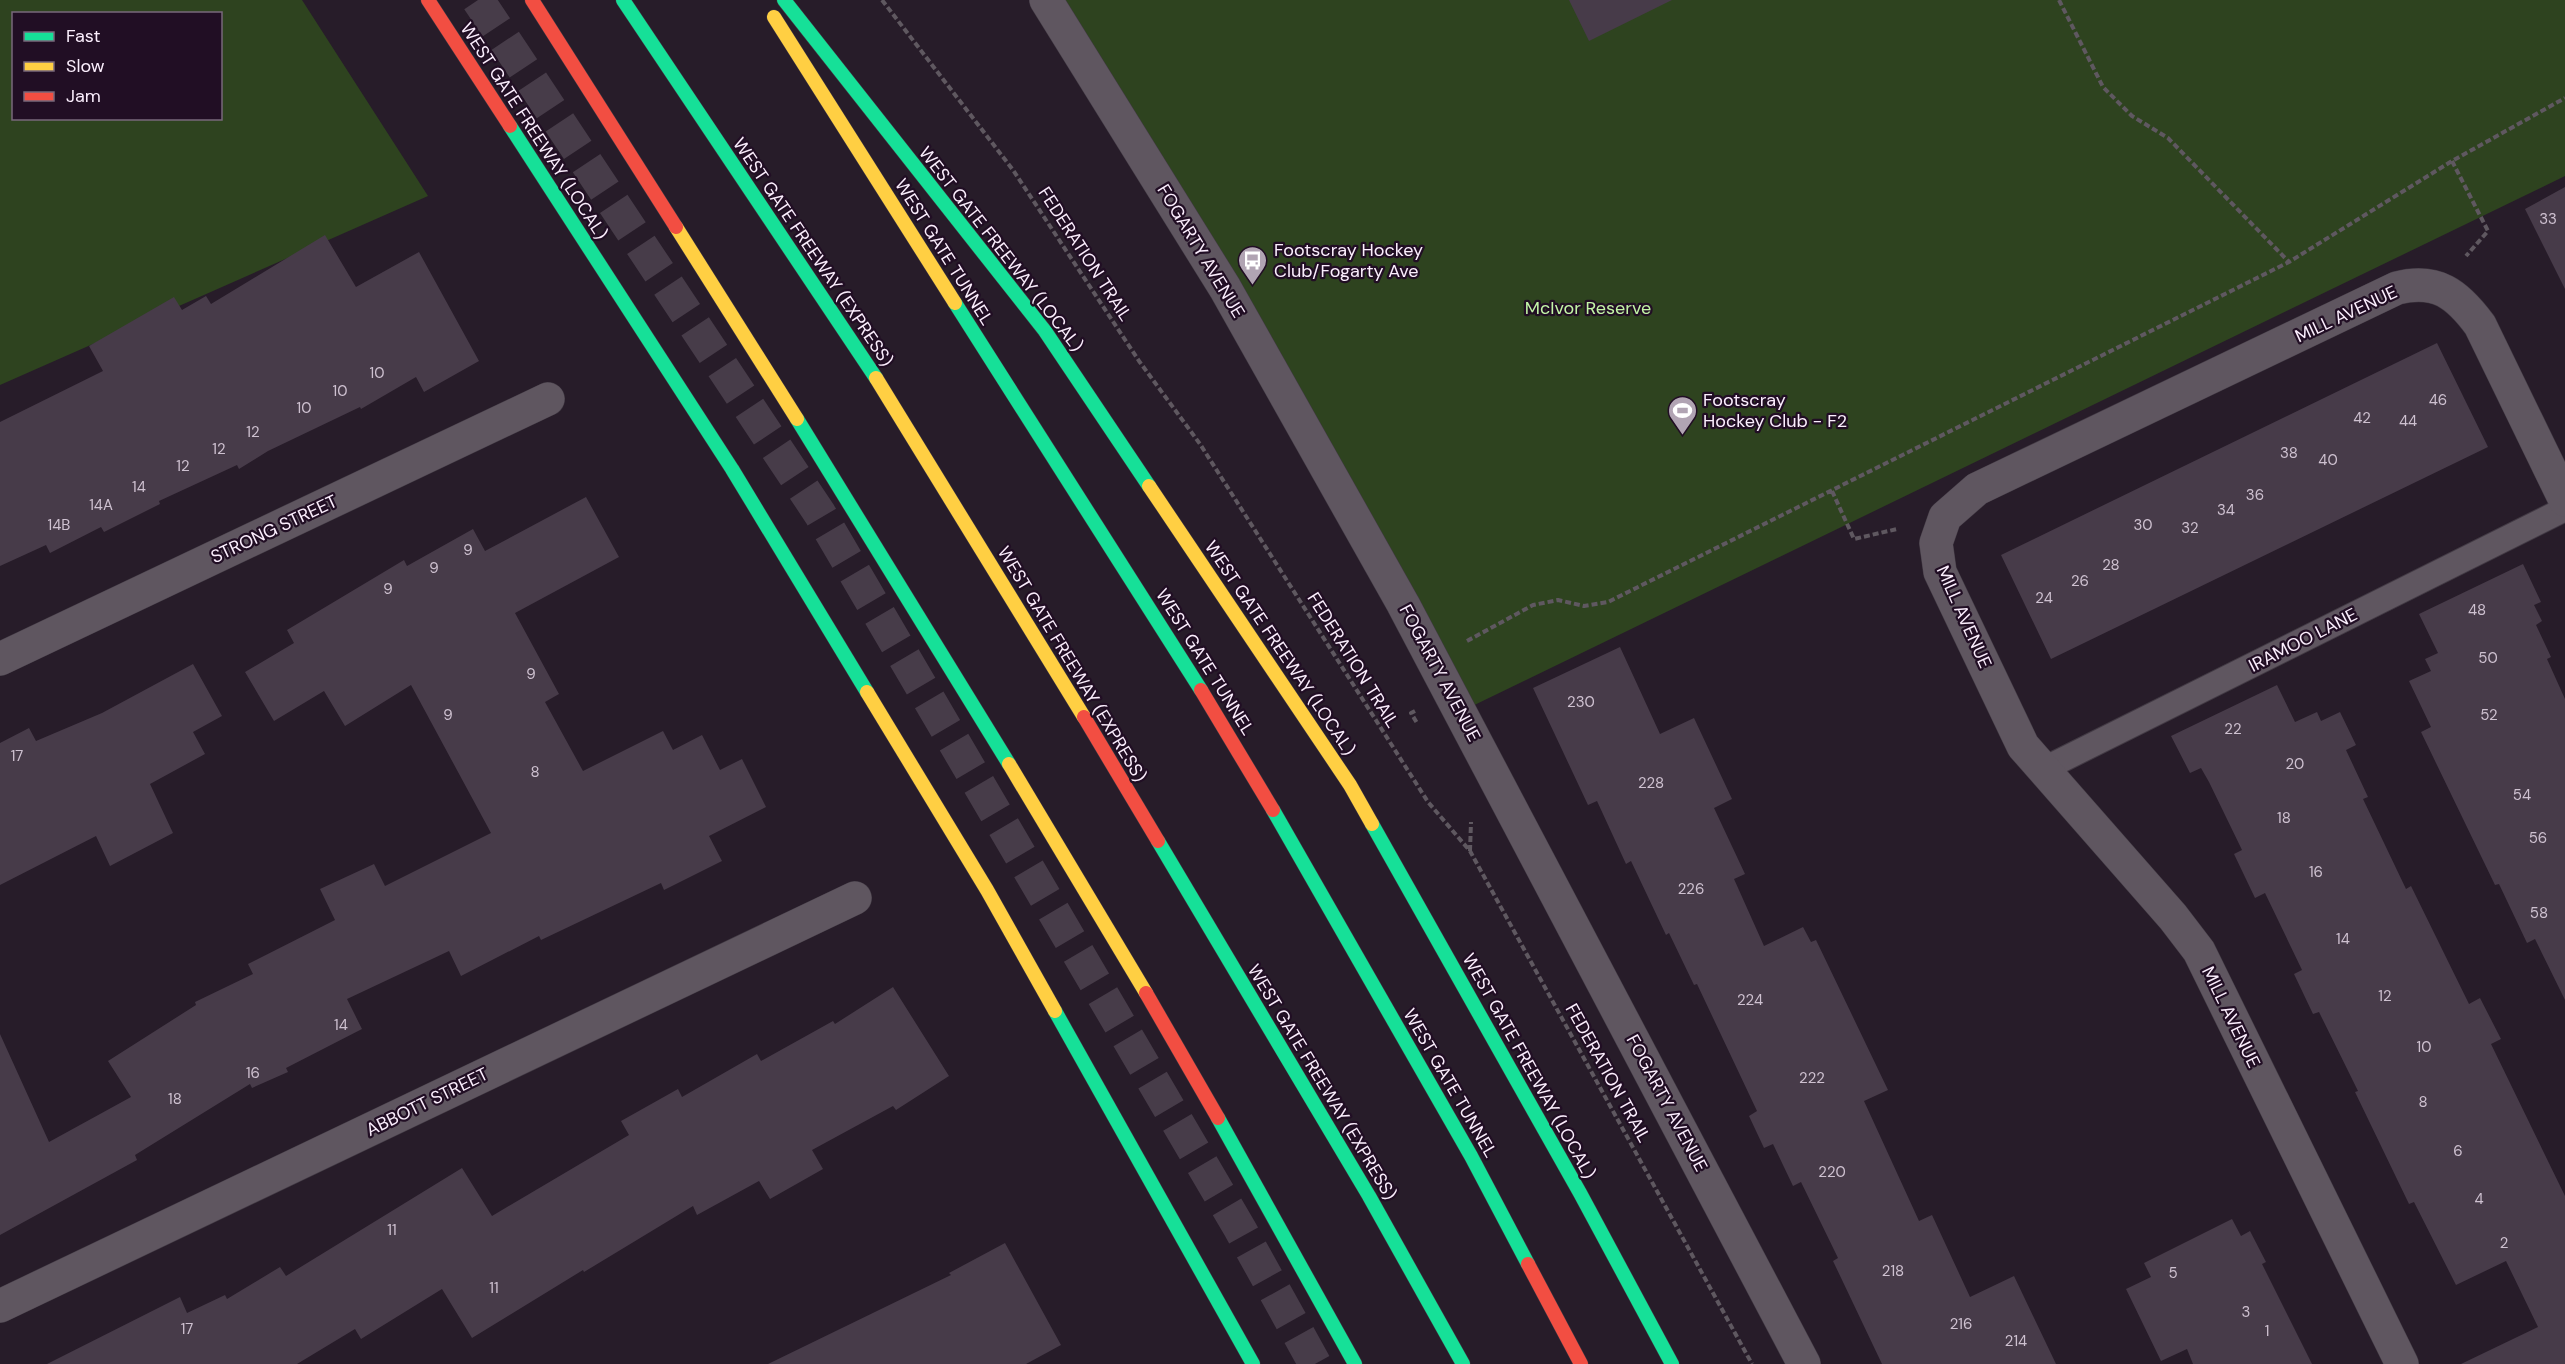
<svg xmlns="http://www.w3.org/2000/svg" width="2565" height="1364" font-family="'DM Sans',sans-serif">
<rect width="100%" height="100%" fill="#271c29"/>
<path fill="#2e431f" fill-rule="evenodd" d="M 0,0 L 302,0 L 428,196 L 0,385 ZM 14,14 L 220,14 L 220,118 L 14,118 Z
M 1046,0 L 2565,0 L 2565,176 L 1462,711 Z"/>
<path fill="#473b49" d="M 1569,0 L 1672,0 L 1589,41 Z
M 2565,187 L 2565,289 L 2525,209 Z
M 325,235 L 356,287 L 419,252 L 479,361 L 424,392 L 416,377 L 361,409 L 360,407 L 268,451 L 239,469 L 237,465 L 159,501 L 160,504 L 104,532 L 101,527 L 50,553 L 46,545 L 0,566 L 0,422 L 103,371 L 89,346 L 174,297 L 182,310 L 206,296 L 211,304 Z
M 2437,343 L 2488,447 L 2051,659 L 2001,555 Z
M 586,497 L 619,557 L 515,613 L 559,694 L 545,702 L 583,771 L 663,731 L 673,750 L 702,735 L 720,770 L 742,759 L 766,807 L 709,836 L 722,861 L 664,890 L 661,883 L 541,940 L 539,936 L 461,976 L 449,951 L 347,999 L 362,1029 L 286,1068 L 288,1072 L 252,1088 L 250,1084 L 135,1155 L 137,1160 L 0,1235 L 0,1034 L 49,1142 L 131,1097 L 108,1061 L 196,1005 L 195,1002 L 253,974 L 248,964 L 335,920 L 320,889 L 374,864 L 385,886 L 491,833 L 411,685 L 345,726 L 324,691 L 274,721 L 245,672 L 294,643 L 287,630 L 404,560 L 407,566 L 473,529 L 485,551 Z
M 2523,564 L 2541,602 L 2534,605 L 2542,621 L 2536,625 L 2551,657 L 2547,659 L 2565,699 L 2565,1000 L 2535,939 L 2527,943 L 2499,884 L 2495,885 L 2421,732 L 2431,727 L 2409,681 L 2431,671 L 2425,659 L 2438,653 L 2419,614 Z
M 1620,647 L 1660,734 L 1694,718 L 1732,799 L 1714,808 L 1745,874 L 1734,879 L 1764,946 L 1803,927 L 1811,942 L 1816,940 L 1888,1090 L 1864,1101 L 1919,1221 L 1932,1215 L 1970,1297 L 2014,1276 L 2056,1364 L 1882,1364 L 1833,1261 L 1838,1258 L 1801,1182 L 1793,1186 L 1773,1144 L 1764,1148 L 1749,1116 L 1757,1111 L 1697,984 L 1694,985 L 1669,933 L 1666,935 L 1631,861 L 1626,864 L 1597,801 L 1588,805 L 1533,688 Z
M 193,664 L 222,716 L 193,732 L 205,754 L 150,784 L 173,833 L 110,866 L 96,836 L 0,885 L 0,743 L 29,728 L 36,741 L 102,713 Z
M 2277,685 L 2295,722 L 2317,712 L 2321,721 L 2340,712 L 2356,745 L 2346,750 L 2368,797 L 2363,799 L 2406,889 L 2411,886 L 2469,1004 L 2480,998 L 2501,1039 L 2491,1044 L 2565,1196 L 2565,1364 L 2461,1364 L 2538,1327 L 2506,1261 L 2456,1285 L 2414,1202 L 2409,1204 L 2355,1092 L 2358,1091 L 2319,1012 L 2313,1014 L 2294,974 L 2302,970 L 2265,893 L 2255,898 L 2234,854 L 2242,850 L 2209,782 L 2201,768 L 2190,773 L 2171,736 Z
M 893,987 L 949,1076 L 896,1110 L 893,1106 L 812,1150 L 823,1169 L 770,1199 L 759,1181 L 697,1215 L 693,1206 L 584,1272 L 583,1270 L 472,1338 L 442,1289 L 361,1339 L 355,1329 L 297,1364 L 47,1364 L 180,1297 L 187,1313 L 225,1295 L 227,1299 L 280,1267 L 286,1276 L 462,1168 L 492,1216 L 629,1135 L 621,1121 L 678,1089 L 682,1097 L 757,1054 L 761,1061 L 833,1021 L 835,1024 Z
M 2232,1219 L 2241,1236 L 2250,1231 L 2266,1262 L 2262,1264 L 2312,1364 L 2193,1364 L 2187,1349 L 2161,1361 L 2126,1289 L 2151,1277 L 2144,1263 Z
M 1005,1243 L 1061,1345 L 1026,1364 L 768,1364 L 951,1275 L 949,1273 Z"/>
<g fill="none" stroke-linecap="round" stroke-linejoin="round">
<path stroke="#473c49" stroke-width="33" stroke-dasharray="33 16" stroke-linecap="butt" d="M 478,0 L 820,514 L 1240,1229 L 1315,1364"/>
<defs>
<path id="lane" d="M 2042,770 L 2565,509"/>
<path id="street" d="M 1046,0 L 1225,288 L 1403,604 L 1804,1364
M 0,659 L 548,399
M 0,1306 L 855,898
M 2402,1364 L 2199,951 L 2173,917 L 2023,746 L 1940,572 L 1936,543 L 1945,517 L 1977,489 L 2397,288 C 2437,278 2457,294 2480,325 L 2565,500"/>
<path id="fast" d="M 623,0 L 876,378
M 784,0 L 1045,331 L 1149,486
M 510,126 L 732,469 L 867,692
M 955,303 L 1201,690
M 797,419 L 1009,764
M 1273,810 L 1471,1156 L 1528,1264
M 1372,824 L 1580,1193 L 1672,1364
M 1158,841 L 1369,1196 L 1463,1364
M 1055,1011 L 1253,1364
M 1218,1118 L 1355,1364"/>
<path id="slow" d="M 774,17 L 955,303
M 676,227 L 797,419
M 876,378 L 1084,717
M 1149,486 L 1350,785 L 1372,824
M 867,692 L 987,890 L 1055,1011
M 1009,764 L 1146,993"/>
<path id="jam" d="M 428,0 L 510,126
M 532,0 L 676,227
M 1201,690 L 1273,810
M 1084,717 L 1158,841
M 1146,993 L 1218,1118
M 1528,1264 L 1581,1364"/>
</defs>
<use href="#lane" stroke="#423a44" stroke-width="26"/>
<use href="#street" stroke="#423a44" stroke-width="34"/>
<use href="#fast" stroke="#423a44" stroke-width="15"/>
<use href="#slow" stroke="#423a44" stroke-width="15"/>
<use href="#jam" stroke="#423a44" stroke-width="15"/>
<path stroke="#5f5860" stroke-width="4" stroke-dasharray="6 3" stroke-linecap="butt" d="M 882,0 L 1013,170 L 1139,361 L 1200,444 L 1428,802 L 1470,851 L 1752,1364
M 2059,0 L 2103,87 L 2132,116 L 2168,138 L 2289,262
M 2452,161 L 2488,231 L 2466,256
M 1832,491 L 1854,539 L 1897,529
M 1467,641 L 1533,605 L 1558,600 L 1584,606 L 1608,602 L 2289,262 L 2452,161 L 2565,98
M 1415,711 L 1411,713 L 1417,723
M 1470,851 L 1471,822"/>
<use href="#lane" stroke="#5f5660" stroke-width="24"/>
<use href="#street" stroke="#5f5660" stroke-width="33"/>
<use href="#fast" stroke="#16e098" stroke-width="14"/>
<use href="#slow" stroke="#ffcf43" stroke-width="14"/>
<use href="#jam" stroke="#f24e42" stroke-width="14"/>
</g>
<defs>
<symbol id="bus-pin" viewBox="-11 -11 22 30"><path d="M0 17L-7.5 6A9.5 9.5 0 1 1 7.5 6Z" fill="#b1a4b3" stroke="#210e24"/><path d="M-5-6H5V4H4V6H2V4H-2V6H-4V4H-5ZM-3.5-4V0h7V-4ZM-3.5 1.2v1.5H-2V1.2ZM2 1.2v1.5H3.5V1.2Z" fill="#fff"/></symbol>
<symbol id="stadium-pin" viewBox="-11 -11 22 30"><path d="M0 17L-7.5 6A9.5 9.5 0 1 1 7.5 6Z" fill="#b1a4b3" stroke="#210e24"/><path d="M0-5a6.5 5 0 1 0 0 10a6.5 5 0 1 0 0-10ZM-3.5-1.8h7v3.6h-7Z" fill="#fff"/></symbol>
</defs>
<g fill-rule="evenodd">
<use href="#bus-pin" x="1236" y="244" width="33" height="45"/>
<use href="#stadium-pin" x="1666" y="394" width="33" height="45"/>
</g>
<g text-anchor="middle" stroke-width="4.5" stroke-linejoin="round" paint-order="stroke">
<g font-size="15" fill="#cec1d0">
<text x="2548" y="224">33</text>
<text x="377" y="378">10</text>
<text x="340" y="396">10</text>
<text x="2438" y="405">46</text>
<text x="304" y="413">10</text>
<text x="2362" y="423">42</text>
<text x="2408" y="426">44</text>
<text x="253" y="437">12</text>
<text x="219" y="454">12</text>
<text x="2289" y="458">38</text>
<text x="2328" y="465">40</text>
<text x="183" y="471">12</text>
<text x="139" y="492">14</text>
<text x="2255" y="500">36</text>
<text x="101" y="510">14A</text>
<text x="2226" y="515">34</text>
<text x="59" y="530">14B</text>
<text x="2143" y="530">30</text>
<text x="2190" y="533">32</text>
<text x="468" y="555">9</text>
<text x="2111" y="570">28</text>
<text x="434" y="573">9</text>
<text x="2080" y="586">26</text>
<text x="388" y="594">9</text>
<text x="2044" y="603">24</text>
<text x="2477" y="615">48</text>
<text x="2488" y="663">50</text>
<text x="531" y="679">9</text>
<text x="1581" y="707">230</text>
<text x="448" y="720">9</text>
<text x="2489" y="720">52</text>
<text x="2233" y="734">22</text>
<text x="17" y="761">17</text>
<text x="2295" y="769">20</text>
<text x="535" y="777">8</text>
<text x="1651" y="788">228</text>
<text x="2522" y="800">54</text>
<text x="2284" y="823">18</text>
<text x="2538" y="843">56</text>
<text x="2316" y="877">16</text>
<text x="1691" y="894">226</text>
<text x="2539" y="918">58</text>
<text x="2343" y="944">14</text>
<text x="2385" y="1001">12</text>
<text x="1750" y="1005">224</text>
<text x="341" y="1030">14</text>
<text x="2424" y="1052">10</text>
<text x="253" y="1078">16</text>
<text x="1812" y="1083">222</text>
<text x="175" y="1104">18</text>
<text x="2423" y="1107">8</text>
<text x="2458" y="1156">6</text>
<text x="1832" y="1177">220</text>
<text x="2479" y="1204">4</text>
<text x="392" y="1235">11</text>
<text x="2504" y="1248">2</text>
<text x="1893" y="1276">218</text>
<text x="2173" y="1278">5</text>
<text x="494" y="1293">11</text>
<text x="2246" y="1317">3</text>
<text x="1961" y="1329">216</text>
<text x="187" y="1334">17</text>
<text x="2267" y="1336">1</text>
<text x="2016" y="1346">214</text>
</g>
<g font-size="18" fill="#fbeefd" stroke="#210e24">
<text transform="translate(534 131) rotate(57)" y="6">WEST GATE FREEWAY (LOCAL)</text>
<text transform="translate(1001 249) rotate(52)" y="6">WEST GATE FREEWAY (LOCAL)</text>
<text transform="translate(1201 251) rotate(59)" y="6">FOGARTY AVENUE</text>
<text transform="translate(813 252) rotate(56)" y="6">WEST GATE FREEWAY (EXPRESS)</text>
<text transform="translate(944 252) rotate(58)" y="6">WEST GATE TUNNEL</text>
<text transform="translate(1085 254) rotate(57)" y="6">FEDERATION TRAIL</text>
<text transform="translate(2346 314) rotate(-25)" y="6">MILL AVENUE</text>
<text transform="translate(274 529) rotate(-25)" y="6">STRONG STREET</text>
<text transform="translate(1964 617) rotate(66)" y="6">MILL AVENUE</text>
<text transform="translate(2303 640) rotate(-27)" y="6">IRAMOO LANE</text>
<text transform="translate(1280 648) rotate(56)" y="6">WEST GATE FREEWAY (LOCAL)</text>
<text transform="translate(1353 660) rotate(58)" y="6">FEDERATION TRAIL</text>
<text transform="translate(1205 662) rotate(58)" y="6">WEST GATE TUNNEL</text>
<text transform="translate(1072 664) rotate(59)" y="6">WEST GATE FREEWAY (EXPRESS)</text>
<text transform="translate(1440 673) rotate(62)" y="6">FOGARTY AVENUE</text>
<text transform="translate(2231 1017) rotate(64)" y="6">MILL AVENUE</text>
<text transform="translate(1529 1066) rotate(61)" y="6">WEST GATE FREEWAY (LOCAL)</text>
<text transform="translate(1608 1073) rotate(61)" y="6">FEDERATION TRAIL</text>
<text transform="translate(1322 1082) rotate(59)" y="6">WEST GATE FREEWAY (EXPRESS)</text>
<text transform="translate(1450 1083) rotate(60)" y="6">WEST GATE TUNNEL</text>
<text transform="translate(427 1102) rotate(-26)" y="6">ABBOTT STREET</text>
<text transform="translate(1667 1103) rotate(62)" y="6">FOGARTY AVENUE</text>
</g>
<g font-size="18" fill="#fbeefd" stroke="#210e24" text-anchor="start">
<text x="1274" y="256">Footscray Hockey<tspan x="1274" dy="21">Club/Fogarty Ave</tspan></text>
<text x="1703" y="406">Footscray<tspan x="1703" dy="21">Hockey Club - F2</tspan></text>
</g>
<g font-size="18" fill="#c3f5a7" stroke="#210e24">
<text x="1588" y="314">McIvor Reserve</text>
</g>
</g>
<rect x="12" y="12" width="210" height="108" fill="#210e24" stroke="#78687b" stroke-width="1.5"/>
<rect x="24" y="32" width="30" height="9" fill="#16e098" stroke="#78687b" stroke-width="1.5"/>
<text x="66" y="42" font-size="18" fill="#fbeefd">Fast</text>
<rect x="24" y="62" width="30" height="9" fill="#ffcf43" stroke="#78687b" stroke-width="1.5"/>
<text x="66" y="72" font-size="18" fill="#fbeefd">Slow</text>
<rect x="24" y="92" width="30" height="9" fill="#f24e42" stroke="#78687b" stroke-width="1.5"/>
<text x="66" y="102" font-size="18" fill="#fbeefd">Jam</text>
</svg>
